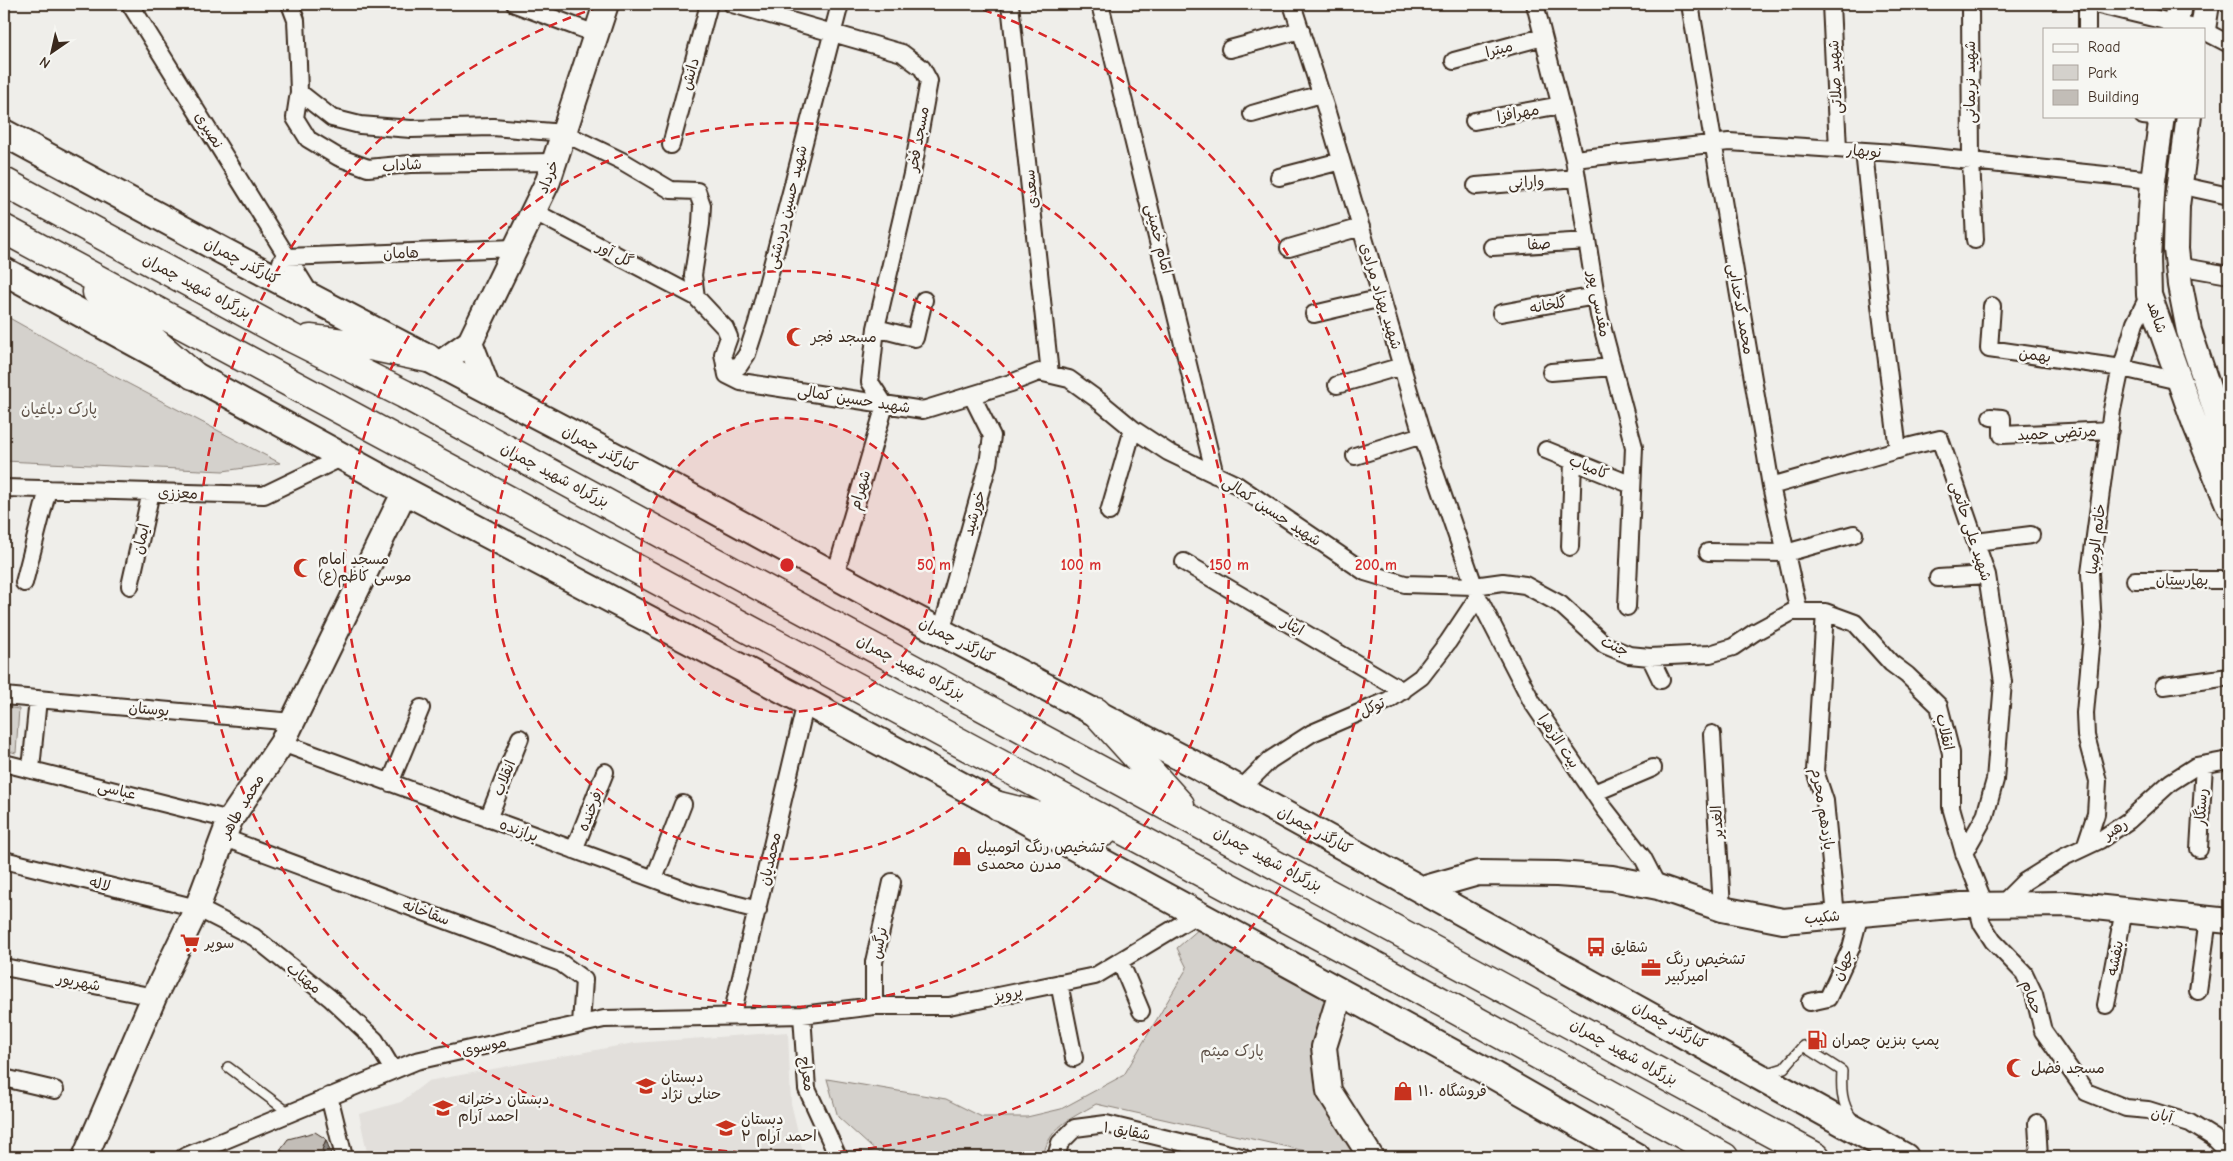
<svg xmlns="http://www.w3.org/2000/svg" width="2233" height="1161" font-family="'Comic Neue','Playpen Sans Arabic',sans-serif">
<rect width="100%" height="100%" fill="#efeeea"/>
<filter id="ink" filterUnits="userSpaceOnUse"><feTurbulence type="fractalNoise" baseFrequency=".02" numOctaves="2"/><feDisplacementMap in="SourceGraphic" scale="10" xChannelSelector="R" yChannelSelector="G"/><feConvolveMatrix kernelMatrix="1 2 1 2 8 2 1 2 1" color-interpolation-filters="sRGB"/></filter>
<g filter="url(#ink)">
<path fill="#e2dfdb" d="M 788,1032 L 791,1103 L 804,1157 L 368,1157 L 359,1114 L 401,1102 L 428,1081 L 634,1043 Z"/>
<path fill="#d4d1cc" stroke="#887e75" d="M 4,315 L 106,372 L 280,463 L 223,471 L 4,461 Z
M 4,707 L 19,709 L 16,753 L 4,750 Z
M 1200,928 L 1327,997 L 1312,1043 L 1315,1079 L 1339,1131 L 1360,1157 L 1332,1157 L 1096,1104 C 1071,1119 1049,1126 1043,1157 L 885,1157 L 871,1147 L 838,1117 L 827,1079 L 946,1099 L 982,1117 L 1027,1117 L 1061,1109 L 1124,1075 L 1187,968 L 1177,948 Z"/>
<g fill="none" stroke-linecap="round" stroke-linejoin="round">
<defs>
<path id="lane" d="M 228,1067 L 288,1112
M 1765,1074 L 1784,1068 L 1803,1046 L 1842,1071 C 1841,1088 1841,1103 1852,1118"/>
<path id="street" d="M 130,4 L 311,295
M 290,4 L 296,20 L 298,63 L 299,92 L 295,118 L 308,139 L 338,157 L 368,168 L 410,164 L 554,162
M 515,4 L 596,34
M 732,4 L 902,53 L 922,68 L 929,81 L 912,174 L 876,328 L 870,382 L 885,405 L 835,575
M 1010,4 L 1050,374
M 1100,4 L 1215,475
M 1292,4 L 1326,109 L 1422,435 L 1478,597 L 1532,702 L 1604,808 L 1643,858 L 1658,887
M 1535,4 L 1574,159 L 1599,315 L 1634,447 L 1627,607
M 1690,4 L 1771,486 L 1799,612
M 1831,4 L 1838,149
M 1970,4 L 1971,161 L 1975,240
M 2095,4 L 2199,29
M 2087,29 L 2087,4
M 2204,31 L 2229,44
M 1230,49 L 1301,30
M 1454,61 L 1543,37
M 299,92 L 332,118 L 360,125 L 411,129 L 493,127 L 564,133 L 622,161 L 671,190 L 697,191 L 702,205 L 701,224 L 693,275 L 696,297 L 725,328 L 729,337 L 723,354 L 727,375 L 741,382 L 923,410 L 1011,383 L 1039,372 L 1069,379 L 1098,400 L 1133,429 L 1168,452 L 1237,485 L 1365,572 L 1405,584 L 1474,586 L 1503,582 L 1525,585 L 1560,604 L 1605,645 L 1629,655 L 1650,657 L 1710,654 L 1733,647 L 1755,632 L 1792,612 L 1825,612 L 1855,623 L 1891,663 L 1907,675 L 1939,706 L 1951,753 L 1951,807 L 1964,853 L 1985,905
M 1252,114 L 1321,94
M 2143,116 L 2162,118
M 1474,121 L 1561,105
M 671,145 L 709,4
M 1864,151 L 1880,305 L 1898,450
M 1574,159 L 1729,142 L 1895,153 L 2153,180
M 1279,177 L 1341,161
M 2179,185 L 2229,196
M 1476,186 L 1577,178
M 533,211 L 696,297
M 1492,247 L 1587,241
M 1289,248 L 1361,227
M 281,262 L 287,257 L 514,248
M 2178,266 L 2229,275
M 1992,306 L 1989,349 L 2122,368 L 2179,381
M 1501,313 L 1596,296
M 1314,314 L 1382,298
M 876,328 L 915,338 L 924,300
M 725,367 L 739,366 L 747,354 L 757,323 L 840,4
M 1551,372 L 1613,367
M 1337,385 L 1402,366
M 1991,417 L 2002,418 L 2002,435 L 2110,430
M 1546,450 L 1632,485
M 1355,456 L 1422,435
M 1771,486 L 1911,446 L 1940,439 L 1987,575 L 2003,682 L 1995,780 L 1985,816 L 1964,853
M 4,488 L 264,495 L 343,457
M 1109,512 L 1133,429
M 1976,542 L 2031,535
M 1570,547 L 1573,461
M 1708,552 L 1786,553 L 1854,534
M 1184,562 L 1403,691
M 1938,578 L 1987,575
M 2135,580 L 2229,580
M 24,583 L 48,489
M 130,586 L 151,492
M 1825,612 L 1815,771 L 1825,801 L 1836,916
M 941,632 L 988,464 L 992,436 L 972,396
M 1650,657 L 1661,680
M 2164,686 L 2229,677
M 4,696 L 293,722
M 1712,734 L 1722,909
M 282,743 L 695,894 L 758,910
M 4,763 L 230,820
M 31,769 L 38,699
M 390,783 L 421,708
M 1240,790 L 1270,760 L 1312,733 L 1389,700 L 1421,677 L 1448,642 L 1478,597
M 1594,793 L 1653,768
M 488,819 L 520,738
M 222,837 L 561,963 L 584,980 L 581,1024
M 2085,847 L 2096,814 L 2098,781 L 2086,736 L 2085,713 L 2093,626 L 2090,573 L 2112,410 L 2119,377 L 2135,323 L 2149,295
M 2199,849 L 2204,765
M 574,850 L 605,772
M 4,860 L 197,908 L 254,937 L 330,998 L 375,1040 L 393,1070
M 654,879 L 683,804
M 1977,905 L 1982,924 L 1993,941 L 2024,973 L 2034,994 L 2043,1031 L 2086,1092 L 2126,1108 L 2148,1110 L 2190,1123 L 2214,1138 L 2229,1153
M 2001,905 L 2024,882 L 2064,857 L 2100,840 L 2128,821 L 2171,782 L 2196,766 L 2229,760
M 1120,961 L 1141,1011
M 4,967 L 154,997
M 1059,983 L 1074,1058
M 2198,991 L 2208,919
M 1810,1002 L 1828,998 L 1851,948 L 1860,914
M 2106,1005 L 2124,910
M 874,1006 L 874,962 L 892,882
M 732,1015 L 806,702
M 802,1015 L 807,1089 L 838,1157
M 4,1078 L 55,1090
M 329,1096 L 344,1157
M 2037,1123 L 2039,1157
M 184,1157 L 416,1061 L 604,1019 L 802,1015 L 874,1006 L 949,1006 L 1095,976 L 1198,914
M 1056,1157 L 1060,1143 L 1075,1128 L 1106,1124 L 1242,1157"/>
<path id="secondary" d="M 2175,29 L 2179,4
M 2203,29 L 2207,4
M 2162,116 L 2153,180 L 2148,258 L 2149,295 L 2195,424 L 2229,507
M 2189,116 L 2177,206 L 2176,249 L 2180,285 L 2189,331 L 2229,450
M 470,342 L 488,389
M 439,364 L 470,342 L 548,181 L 606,4
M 1422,889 L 1478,873 L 1557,874 L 1612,878 L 1658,887 L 1722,909 L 1783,921 L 1962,905 L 2066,904 L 2229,921
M 1341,992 L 1324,1047 L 1329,1091 L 1371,1157
M 85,1157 L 154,997 L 197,908 L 230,820 L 282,743 L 405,491"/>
<path id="primary" d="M 4,133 L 223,251 L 628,463 L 895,608 L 1201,768 L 1905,1157
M 4,271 L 405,491 L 806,702 L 999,806 L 1493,1075 L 1637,1157"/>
<path id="highway" d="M 4,182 L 290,337 L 404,394 L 1816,1157
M 4,229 L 1400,979 L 1724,1157
M 97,292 L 193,375
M 310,339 L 370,346 L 427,358
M 1096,712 L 1180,805
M 999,806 L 1104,832"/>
</defs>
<use href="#lane" stroke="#3b2a1e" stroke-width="12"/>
<use href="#street" stroke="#3b2a1e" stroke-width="20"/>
<use href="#secondary" stroke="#3b2a1e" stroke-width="28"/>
<use href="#primary" stroke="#3b2a1e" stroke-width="30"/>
<use href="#highway" stroke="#3b2a1e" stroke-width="31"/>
<use href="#lane" stroke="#f6f6f2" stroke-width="9"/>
<use href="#street" stroke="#f6f6f2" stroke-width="16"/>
<use href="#secondary" stroke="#f6f6f2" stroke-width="24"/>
<use href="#primary" stroke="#f6f6f2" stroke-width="26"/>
<use href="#highway" stroke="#f6f6f2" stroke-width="28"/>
</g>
<path fill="#a7a39d" stroke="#3b2a1e" d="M 280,1150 L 331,1154 L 330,1157 L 283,1157 Z"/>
<path fill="#888480" stroke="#3b2a1e" d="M 326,1139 L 331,1154 L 330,1157 L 324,1157 L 322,1150 Z"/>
<path fill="#c2bdb7" stroke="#3b2a1e" d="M 315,1132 L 326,1139 L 322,1150 L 329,1157 L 292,1157 L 293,1156 L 280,1150 L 288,1139 Z"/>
</g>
<circle cx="787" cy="565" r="147" fill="#d62828" fill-opacity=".12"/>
<g fill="none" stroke="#d62828" stroke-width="2.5" stroke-dasharray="9 6">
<circle cx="787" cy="565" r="147"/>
<circle cx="787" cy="565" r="294"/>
<circle cx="787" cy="565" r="442"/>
<path d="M969 5A589 589 0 1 1 605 5"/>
</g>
<defs>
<symbol id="mosque-bare" viewBox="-9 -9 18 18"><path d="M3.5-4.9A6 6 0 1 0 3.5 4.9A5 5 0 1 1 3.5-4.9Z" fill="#c8321e" stroke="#f6f6f2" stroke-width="2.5" paint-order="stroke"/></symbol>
<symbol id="shop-bare" viewBox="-9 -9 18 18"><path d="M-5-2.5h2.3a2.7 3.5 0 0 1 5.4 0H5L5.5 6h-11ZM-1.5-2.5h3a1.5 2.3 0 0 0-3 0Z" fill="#c8321e" stroke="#f6f6f2" stroke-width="2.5" paint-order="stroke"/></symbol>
<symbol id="supermarket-bare" viewBox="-9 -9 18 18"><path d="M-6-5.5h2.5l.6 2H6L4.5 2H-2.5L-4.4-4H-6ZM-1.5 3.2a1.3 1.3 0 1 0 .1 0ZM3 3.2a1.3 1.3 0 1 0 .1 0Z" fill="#c8321e" stroke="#f6f6f2" stroke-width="2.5" paint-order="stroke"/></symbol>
<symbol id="bus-bare" viewBox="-9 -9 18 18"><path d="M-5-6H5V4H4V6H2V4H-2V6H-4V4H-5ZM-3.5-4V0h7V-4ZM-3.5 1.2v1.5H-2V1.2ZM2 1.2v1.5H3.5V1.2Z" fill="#c8321e" stroke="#f6f6f2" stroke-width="2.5" paint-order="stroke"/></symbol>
<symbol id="office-bare" viewBox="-9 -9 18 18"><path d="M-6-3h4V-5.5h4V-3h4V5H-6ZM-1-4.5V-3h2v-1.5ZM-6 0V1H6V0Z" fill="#c8321e" stroke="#f6f6f2" stroke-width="2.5" paint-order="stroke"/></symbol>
<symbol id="fuel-bare" viewBox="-9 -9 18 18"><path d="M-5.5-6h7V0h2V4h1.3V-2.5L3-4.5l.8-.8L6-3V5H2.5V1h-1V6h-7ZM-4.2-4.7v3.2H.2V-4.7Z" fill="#c8321e" stroke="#f6f6f2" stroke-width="2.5" paint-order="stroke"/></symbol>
<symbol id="school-bare" viewBox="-9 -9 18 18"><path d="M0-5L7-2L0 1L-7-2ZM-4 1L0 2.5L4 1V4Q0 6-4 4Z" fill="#c8321e" stroke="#f6f6f2" stroke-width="2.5" paint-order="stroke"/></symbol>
</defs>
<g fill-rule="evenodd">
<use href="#mosque-bare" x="782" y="323" width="28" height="28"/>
<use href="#mosque-bare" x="289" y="554" width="28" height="28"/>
<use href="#shop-bare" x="948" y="842" width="28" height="28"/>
<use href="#supermarket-bare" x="176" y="929" width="28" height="28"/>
<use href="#bus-bare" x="1582" y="933" width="28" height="28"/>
<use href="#office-bare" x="1637" y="954" width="28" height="28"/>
<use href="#fuel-bare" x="1803" y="1026" width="28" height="28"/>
<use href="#mosque-bare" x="2002" y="1054" width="28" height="28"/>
<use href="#school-bare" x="632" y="1072" width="28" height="28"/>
<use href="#shop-bare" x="1389" y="1077" width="28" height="28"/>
<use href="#school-bare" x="429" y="1094" width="28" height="28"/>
<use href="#school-bare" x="712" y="1114" width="28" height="28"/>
</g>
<g text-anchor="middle" stroke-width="5" stroke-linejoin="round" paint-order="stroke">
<g font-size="15" fill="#3b2a1e" stroke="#f6f6f2">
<text transform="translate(1499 49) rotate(-15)" y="5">میترا</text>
<text transform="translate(690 74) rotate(-75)" y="5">دانش</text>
<text transform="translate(1835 77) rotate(-93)" y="5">شهید صلاتی</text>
<text transform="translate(1970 82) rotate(-90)" y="5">شهید نریمانی</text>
<text transform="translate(1518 113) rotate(-10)" y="5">مهرافزا</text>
<text transform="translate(209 130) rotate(58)" y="5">نصیری</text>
<text transform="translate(918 139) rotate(-80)" y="5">مسجد فخر</text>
<text transform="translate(1864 151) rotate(4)" y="5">نوبهار</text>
<text transform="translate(402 165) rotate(-4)" y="5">شاداب</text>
<text transform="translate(548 177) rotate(-69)" y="5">خرداد</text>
<text transform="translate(1526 182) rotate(-5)" y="5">وارانی</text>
<text transform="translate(1031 189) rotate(-96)" y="5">سعدی</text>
<text transform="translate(787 207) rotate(-76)" y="5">شهید حسین دردشتی</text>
<text transform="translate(1159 239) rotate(76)" y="5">امام خمینی</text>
<text transform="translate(1539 244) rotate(-3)" y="5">صفا</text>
<text transform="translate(401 253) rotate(-2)" y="5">هامان</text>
<text transform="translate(615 254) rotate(27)" y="5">گل آور</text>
<text transform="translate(242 261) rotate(28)" y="5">کنارگذر چمران</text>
<text transform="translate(197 286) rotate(28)" y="5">بزرگراه شهید چمران</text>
<text transform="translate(1381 296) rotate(73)" y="5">شهید بهزاد مرادی</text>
<text transform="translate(1599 304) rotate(79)" y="5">مقدسی پور</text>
<text transform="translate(1548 305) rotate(-10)" y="5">گلخانه</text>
<text transform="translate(1741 309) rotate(80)" y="5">محمد کدخدایی</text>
<text transform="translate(2157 317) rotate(71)" y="5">شاهد</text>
<text transform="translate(2035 355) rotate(8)" y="5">بهمن</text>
<text transform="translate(854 399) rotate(9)" y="5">شهید حسین کمالی</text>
<text transform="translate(2057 433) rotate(-3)" y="5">مرتضی حمید</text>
<text transform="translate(600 449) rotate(28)" y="5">کنارگذر چمران</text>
<text transform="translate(1589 467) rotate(22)" y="5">کامیاب</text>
<text transform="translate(555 475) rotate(28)" y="5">بزرگراه شهید چمران</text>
<text transform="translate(860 490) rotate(-73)" y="5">شهرام</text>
<text transform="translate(178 493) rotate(2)" y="5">معززی</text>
<text transform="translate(1272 511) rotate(33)" y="5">شهید حسین کمالی</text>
<text transform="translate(974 513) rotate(-74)" y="5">خورشید</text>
<text transform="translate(1971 531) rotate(72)" y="5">شهید علی حاتمی</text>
<text transform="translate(141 539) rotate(-77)" y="5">ایمان</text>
<text transform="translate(2096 539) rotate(-83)" y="5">خاتم الوصیا</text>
<text x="2182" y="585">بهارستان</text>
<text transform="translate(1293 626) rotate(30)" y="5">ایثار</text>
<text transform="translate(957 640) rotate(27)" y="5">کنارگذر چمران</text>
<text transform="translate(1615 646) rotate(26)" y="5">جنت</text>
<text transform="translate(911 667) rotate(28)" y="5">بزرگراه شهید چمران</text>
<text transform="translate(1372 707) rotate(-24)" y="5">توکل</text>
<text transform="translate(149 709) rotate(5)" y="5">بوستان</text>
<text transform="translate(1945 732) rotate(77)" y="5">انقلاب</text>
<text transform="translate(1559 741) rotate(56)" y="5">بیت الزهرا</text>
<text transform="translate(504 778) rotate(-68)" y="5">انقلاب</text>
<text transform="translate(117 790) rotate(14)" y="5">عباسی</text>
<text transform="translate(242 806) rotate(-59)" y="5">محمد طاهر</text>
<text transform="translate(2201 807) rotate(-87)" y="5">رستگار</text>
<text transform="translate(1823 809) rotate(81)" y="5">یازدهم محرم</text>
<text transform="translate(590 811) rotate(-68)" y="5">فرخنده</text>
<text transform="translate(1717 822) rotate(-93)" y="5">الغدیر</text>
<text transform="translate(2115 829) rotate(-34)" y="5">رهبر</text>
<text transform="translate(519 830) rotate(20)" y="5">برازنده</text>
<text transform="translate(1315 830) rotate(29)" y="5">کنارگذر چمران</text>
<text transform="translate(770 859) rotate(-77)" y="5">محمدیان</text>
<text transform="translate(1268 859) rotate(28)" y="5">بزرگراه شهید چمران</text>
<text transform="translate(100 884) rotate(14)" y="5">لاله</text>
<text transform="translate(426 912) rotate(20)" y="5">سقاخانه</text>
<text transform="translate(1822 917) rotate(-5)" y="5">شکیب</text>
<text transform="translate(879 943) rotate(-78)" y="5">نرگس</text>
<text transform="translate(2115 958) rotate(-79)" y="5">بنفشه</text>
<text transform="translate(1843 965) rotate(-67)" y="5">جهان</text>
<text transform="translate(304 978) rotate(39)" y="5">مهتاب</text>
<text transform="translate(79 982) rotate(11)" y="5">شهریور</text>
<text transform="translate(1008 994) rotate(-12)" y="5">پرویز</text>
<text transform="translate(2032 997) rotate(71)" y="5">حمام</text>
<text transform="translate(1670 1025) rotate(29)" y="5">کنارگذر چمران</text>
<text transform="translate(484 1046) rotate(-12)" y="5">موسوی</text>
<text transform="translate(1624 1052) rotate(29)" y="5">بزرگراه شهید چمران</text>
<text transform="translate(807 1074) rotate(82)" y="5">معراج</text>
<text transform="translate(2162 1115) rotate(16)" y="5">آبان</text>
<text transform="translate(1127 1131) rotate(10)" y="5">شقایق ۱</text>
</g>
<g font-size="15" fill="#3b2a1e" stroke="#f6f6f2" text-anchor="start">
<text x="811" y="342">مسجد فجر</text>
<text x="318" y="564">مسجد امام<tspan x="318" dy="17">موسی کاظم(ع)</tspan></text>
<text x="977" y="852">تشخیص رنگ اتومبیل<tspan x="977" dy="17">مدرن محمدی</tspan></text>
<text x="205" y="948">سوپر</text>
<text x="1611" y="952">شقایق</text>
<text x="1666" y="964">تشخیص رنگ<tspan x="1666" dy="17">امیرکبیر</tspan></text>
<text x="1832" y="1045">پمپ بنزین چمران</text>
<text x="2031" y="1073">مسجد فضل</text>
<text x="661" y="1082">دبستان<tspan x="661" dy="17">حنایی نژاد</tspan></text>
<text x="1418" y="1096">فروشگاه ۱۱۰</text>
<text x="458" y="1104">دبستان دخترانه<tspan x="458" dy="17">احمد آرام</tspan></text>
<text x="741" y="1124">دبستان<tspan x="741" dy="17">احمد آرام ۲</tspan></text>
</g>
<g font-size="15" fill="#61544a" stroke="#f6f6f2">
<text x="59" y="414">پارک دباغیان</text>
<text x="1232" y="1056">پارک میثم</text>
</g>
</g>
<circle cx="787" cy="565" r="8" fill="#d62828" stroke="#f6f6f2" stroke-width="2.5"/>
<g font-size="15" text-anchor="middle" font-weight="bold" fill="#d62828" stroke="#f6f6f2" stroke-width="5" stroke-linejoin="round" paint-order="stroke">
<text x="934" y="570">50 m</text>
<text x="1081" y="570">100 m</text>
<text x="1229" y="570">150 m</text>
<text x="1376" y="570">200 m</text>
</g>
<rect width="2233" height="1161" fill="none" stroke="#f6f6f2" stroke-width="20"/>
<rect x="10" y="10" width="2213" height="1141" fill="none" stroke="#3b2a1e" stroke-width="2" filter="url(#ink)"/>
<rect x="2043" y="28" width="162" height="90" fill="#f6f6f2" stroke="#aba49d"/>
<rect x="2053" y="44" width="25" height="8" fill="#f6f6f2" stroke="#aba49d"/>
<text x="2088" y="52" font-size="15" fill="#3b2a1e">Road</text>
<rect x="2053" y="65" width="25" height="15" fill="#d4d1cc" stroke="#aba49d"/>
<text x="2088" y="78" font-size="15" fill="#3b2a1e">Park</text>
<rect x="2053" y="90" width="25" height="15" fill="#c2bdb7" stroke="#aba49d"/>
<text x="2088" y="102" font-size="15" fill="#3b2a1e">Building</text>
<g transform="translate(52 52) rotate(214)" stroke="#f6f6f2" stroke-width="4" paint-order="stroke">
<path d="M0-4L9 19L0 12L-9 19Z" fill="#3b2a1e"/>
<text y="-8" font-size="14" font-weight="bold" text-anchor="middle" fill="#3b2a1e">N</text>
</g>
</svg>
